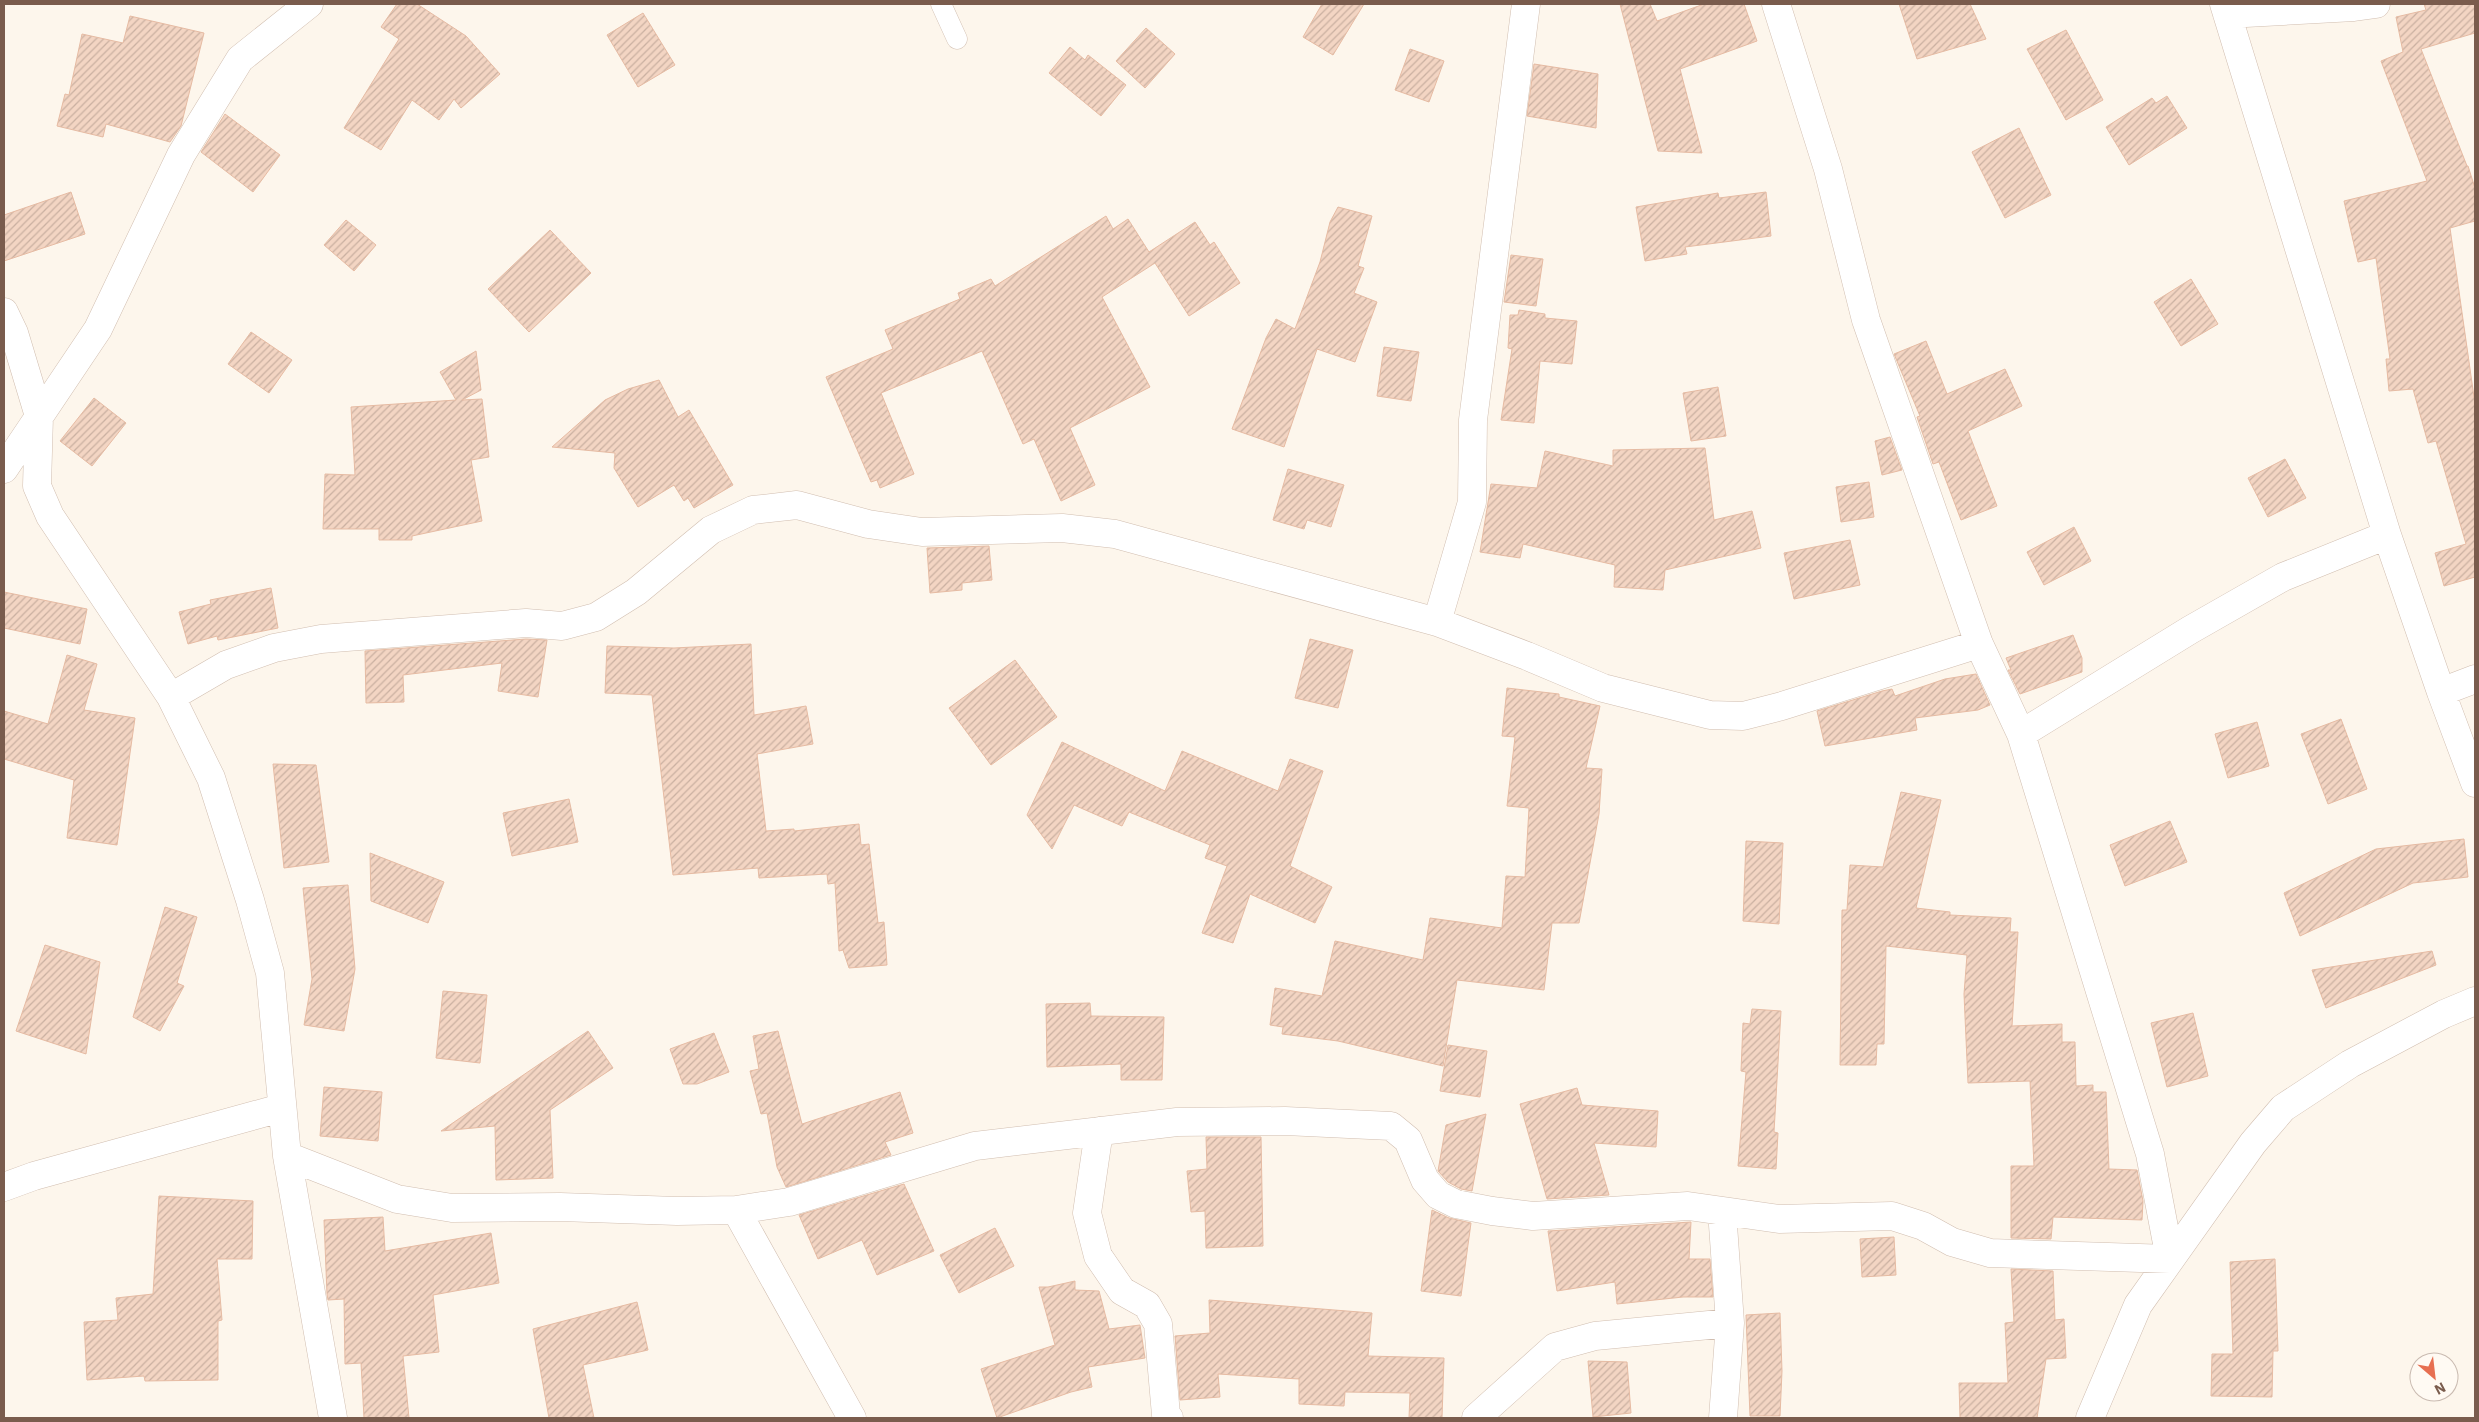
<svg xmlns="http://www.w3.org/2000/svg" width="2479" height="1422" font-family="'IBM Plex Sans',sans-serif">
<defs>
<pattern id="building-hatch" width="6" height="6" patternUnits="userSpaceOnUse" patternTransform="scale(1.25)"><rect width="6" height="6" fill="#f3d5c3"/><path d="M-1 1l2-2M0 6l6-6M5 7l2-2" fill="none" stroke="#cab0a1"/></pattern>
</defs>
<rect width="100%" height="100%" fill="#fdf6ec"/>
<path fill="url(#building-hatch)" stroke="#e6bba3" d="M 397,4 L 417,4 L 466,36 L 500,74 L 461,108 L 454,99 L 439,120 L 412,100 L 381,150 L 344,128 L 399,39 L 381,27 Z
M 1322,4 L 1364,4 L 1333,55 L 1303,37 Z
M 1620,4 L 1650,4 L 1657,21 L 1704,4 L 1744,4 L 1757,41 L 1680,69 L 1702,153 L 1658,151 Z
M 1899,4 L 1970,4 L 1986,39 L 1917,59 Z
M 2424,4 L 2475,4 L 2475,33 L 2421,49 L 2467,166 L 2468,166 L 2475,188 L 2475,221 L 2450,228 L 2475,404 L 2475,577 L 2444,586 L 2435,553 L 2466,544 L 2436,441 L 2428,443 L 2413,389 L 2389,391 L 2386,359 L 2390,359 L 2376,258 L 2358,262 L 2344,201 L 2427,181 L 2381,61 L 2403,52 L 2396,17 L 2426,10 Z
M 643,13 L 675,65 L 638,87 L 607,35 Z
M 130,16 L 204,33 L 181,126 L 170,142 L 106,124 L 103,137 L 57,126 L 65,94 L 69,95 L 82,34 L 123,43 Z
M 1146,28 L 1175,54 L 1145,88 L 1116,61 Z
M 2066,30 L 2103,100 L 2066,120 L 2027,49 Z
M 1070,47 L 1085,60 L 1088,55 L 1126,85 L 1101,116 L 1049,73 Z
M 1410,49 L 1444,61 L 1429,102 L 1395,90 Z
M 1534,64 L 1598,74 L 1596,128 L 1527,116 Z
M 2167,96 L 2187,128 L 2129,165 L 2106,127 L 2152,98 L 2156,103 Z
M 225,114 L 280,155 L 253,192 L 201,152 Z
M 2019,128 L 2051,195 L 2005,218 L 1972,152 Z
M 71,192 L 85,234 L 4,261 L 4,215 Z
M 1766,192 L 1771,236 L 1685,247 L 1687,254 L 1645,261 L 1636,207 L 1718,193 L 1719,198 Z
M 1338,207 L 1372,216 L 1358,266 L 1364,268 L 1354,293 L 1377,302 L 1355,362 L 1317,349 L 1284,447 L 1232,429 L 1266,338 L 1276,319 L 1295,329 L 1320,262 L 1330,222 Z
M 1106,216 L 1113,229 L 1128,219 L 1149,252 L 1195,222 L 1210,245 L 1214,242 L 1240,283 L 1189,316 L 1155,263 L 1102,297 L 1150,387 L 1070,428 L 1095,485 L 1061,501 L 1034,439 L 1023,444 L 982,351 L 881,393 L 914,474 L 880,488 L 877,480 L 871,482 L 826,377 L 893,349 L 885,330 L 960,299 L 958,293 L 991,279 L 995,286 Z
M 346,220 L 376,245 L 354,271 L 324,245 Z
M 550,230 L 591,273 L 529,332 L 488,289 Z
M 1511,255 L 1543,259 L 1536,306 L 1504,302 Z
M 2191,279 L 2218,324 L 2181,346 L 2154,302 Z
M 1519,310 L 1545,314 L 1545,318 L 1577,321 L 1572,364 L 1540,361 L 1534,423 L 1501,420 L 1512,349 L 1508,348 L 1510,315 L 1518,315 Z
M 251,332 L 292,360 L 269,393 L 228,364 Z
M 1926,341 L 1947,394 L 2005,369 L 2022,406 L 1968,431 L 1997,506 L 1961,520 L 1939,462 L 1933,464 L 1917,417 L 1920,416 L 1894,354 Z
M 1384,347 L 1419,352 L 1411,401 L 1377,396 Z
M 476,351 L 481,390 L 462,400 L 482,399 L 489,457 L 471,460 L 482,521 L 412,536 L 412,540 L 379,540 L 379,529 L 323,529 L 325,474 L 355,475 L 351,407 L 456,400 L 440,372 Z
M 659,380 L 678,417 L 689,410 L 733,485 L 694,508 L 688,498 L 684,501 L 674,485 L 638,507 L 614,468 L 615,453 L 552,447 L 605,400 L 628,389 Z
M 1718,387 L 1726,436 L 1691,441 L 1683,393 Z
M 94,398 L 126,423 L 92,466 L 60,441 Z
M 1890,437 L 1902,470 L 1882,475 L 1875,441 Z
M 1705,448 L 1714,520 L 1752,511 L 1761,548 L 1665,570 L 1663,590 L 1614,587 L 1615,565 L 1523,544 L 1520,558 L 1480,552 L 1491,484 L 1537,488 L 1545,451 L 1613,466 L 1613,450 Z
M 2285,459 L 2306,498 L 2268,517 L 2248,478 Z
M 1288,469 L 1344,485 L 1331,527 L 1307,520 L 1304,529 L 1273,520 Z
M 1869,482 L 1874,517 L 1841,522 L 1836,487 Z
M 2074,527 L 2091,561 L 2044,585 L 2027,552 Z
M 1850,540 L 1860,585 L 1794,599 L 1784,553 Z
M 989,546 L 992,580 L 962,583 L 962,590 L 930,593 L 927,548 Z
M 271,588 L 278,628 L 218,640 L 217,636 L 188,644 L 179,612 L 211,604 L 210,600 Z
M 4,592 L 87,609 L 80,644 L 4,628 Z
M 2073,635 L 2082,658 L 2082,672 L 2020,694 L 2008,670 L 2011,670 L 2006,658 Z
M 526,639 L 547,640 L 538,697 L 498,691 L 502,663 L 403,675 L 404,702 L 366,703 L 365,651 Z
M 1310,639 L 1353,650 L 1338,708 L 1295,698 Z
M 751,644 L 754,715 L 806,706 L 813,744 L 757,754 L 766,831 L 794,829 L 794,831 L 859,824 L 861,845 L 869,844 L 878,923 L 884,922 L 887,965 L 849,968 L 843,950 L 839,951 L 835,883 L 828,884 L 827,874 L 759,878 L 758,868 L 673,875 L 652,695 L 605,693 L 607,646 L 674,648 Z
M 67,655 L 97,664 L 84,710 L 135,718 L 117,845 L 67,838 L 74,780 L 4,759 L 4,711 L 48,724 Z
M 1015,660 L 1057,717 L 991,765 L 949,708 Z
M 1976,674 L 1990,705 L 1978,710 L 1915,718 L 1917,730 L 1825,746 L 1817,711 L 1882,691 L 1892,689 L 1895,696 L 1945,679 Z
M 1507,688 L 1559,694 L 1559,697 L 1600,706 L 1586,768 L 1602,769 L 1599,814 L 1579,923 L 1552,923 L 1544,990 L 1457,980 L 1443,1066 L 1338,1041 L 1282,1034 L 1283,1027 L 1270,1025 L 1275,988 L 1322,996 L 1335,941 L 1423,960 L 1430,918 L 1502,928 L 1506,876 L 1525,877 L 1529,808 L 1507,806 L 1515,737 L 1502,736 Z
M 2341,719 L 2367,789 L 2328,804 L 2301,734 Z
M 2257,722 L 2269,766 L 2228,778 L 2215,734 Z
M 1062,742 L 1165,791 L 1182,751 L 1278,791 L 1290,759 L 1323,771 L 1290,866 L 1332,887 L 1315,923 L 1250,894 L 1233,943 L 1202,933 L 1227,866 L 1205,858 L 1210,845 L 1129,812 L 1122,826 L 1074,805 L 1052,849 L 1027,815 Z
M 273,764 L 316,765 L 329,862 L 284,868 Z
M 1901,792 L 1941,800 L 1916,908 L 1950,912 L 1950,915 L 2011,918 L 2010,932 L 2018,932 L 2012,1026 L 2062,1024 L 2062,1042 L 2075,1042 L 2076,1086 L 2093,1085 L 2093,1092 L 2106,1092 L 2109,1169 L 2137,1170 L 2143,1201 L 2142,1220 L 2053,1217 L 2051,1239 L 2011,1238 L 2011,1166 L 2034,1166 L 2030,1081 L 1968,1083 L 1964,994 L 1967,955 L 1886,946 L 1884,1044 L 1877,1044 L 1876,1065 L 1840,1065 L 1842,910 L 1847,910 L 1850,865 L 1883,867 Z
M 569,799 L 578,842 L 512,856 L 503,813 Z
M 2170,821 L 2187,862 L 2125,886 L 2110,845 Z
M 2464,839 L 2468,877 L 2413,883 L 2300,936 L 2284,893 L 2376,849 Z
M 1746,841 L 1783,843 L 1779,924 L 1743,921 Z
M 370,853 L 444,882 L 428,923 L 371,901 Z
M 348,885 L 355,969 L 344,1031 L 304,1025 L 312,979 L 303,888 Z
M 165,907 L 197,917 L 177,983 L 184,986 L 160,1031 L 133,1017 Z
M 45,945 L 100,962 L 86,1054 L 16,1031 Z
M 2432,951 L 2436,965 L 2326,1008 L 2312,970 Z
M 443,991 L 487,995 L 480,1063 L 436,1058 Z
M 1090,1003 L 1091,1016 L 1164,1017 L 1162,1080 L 1121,1080 L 1121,1064 L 1047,1067 L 1046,1004 Z
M 1752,1009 L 1781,1011 L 1774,1132 L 1778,1133 L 1776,1169 L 1738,1166 L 1746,1072 L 1741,1071 L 1743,1023 L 1750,1024 Z
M 2193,1013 L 2208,1076 L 2167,1087 L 2151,1023 Z
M 588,1031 L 613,1068 L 550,1110 L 553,1178 L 496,1180 L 495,1126 L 441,1131 Z
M 778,1031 L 802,1124 L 900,1092 L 913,1133 L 885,1142 L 891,1155 L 786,1187 L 777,1167 L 767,1113 L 761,1114 L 750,1071 L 759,1069 L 753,1036 Z
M 714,1033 L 729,1072 L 697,1084 L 683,1084 L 670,1049 Z
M 1448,1045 L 1487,1051 L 1480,1097 L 1440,1091 Z
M 324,1087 L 382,1092 L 378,1141 L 320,1136 Z
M 1577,1088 L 1582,1105 L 1658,1111 L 1656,1147 L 1594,1143 L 1609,1195 L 1547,1199 L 1520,1104 Z
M 1486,1114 L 1472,1191 L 1461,1189 L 1448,1182 L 1438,1171 L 1446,1125 Z
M 1206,1137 L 1261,1137 L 1263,1246 L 1206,1248 L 1205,1211 L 1191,1212 L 1187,1171 L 1207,1169 Z
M 904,1184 L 934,1251 L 877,1275 L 862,1240 L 818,1259 L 799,1215 Z
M 159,1196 L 253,1201 L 252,1259 L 217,1259 L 222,1320 L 218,1321 L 218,1380 L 145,1381 L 144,1376 L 87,1380 L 84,1322 L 118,1320 L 116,1298 L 153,1294 Z
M 1432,1210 L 1449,1218 L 1471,1223 L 1461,1296 L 1421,1291 Z
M 383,1217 L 385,1251 L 491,1233 L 499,1283 L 433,1295 L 439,1352 L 403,1356 L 409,1418 L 364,1418 L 361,1363 L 345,1364 L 344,1299 L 328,1300 L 327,1294 L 324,1220 Z
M 1691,1222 L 1689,1259 L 1710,1259 L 1713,1297 L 1683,1297 L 1617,1304 L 1615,1282 L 1557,1291 L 1548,1231 Z
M 995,1228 L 1014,1266 L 959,1293 L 940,1255 Z
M 1894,1237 L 1896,1275 L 1862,1277 L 1860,1239 Z
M 2275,1259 L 2278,1351 L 2273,1351 L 2272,1397 L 2211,1396 L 2212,1354 L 2233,1354 L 2230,1262 Z
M 2011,1269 L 2053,1271 L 2055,1320 L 2064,1319 L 2066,1358 L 2046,1359 L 2037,1418 L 1960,1418 L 1959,1383 L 2008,1383 L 2005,1323 L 2014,1322 Z
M 1075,1281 L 1075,1290 L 1099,1291 L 1109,1329 L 1140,1325 L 1145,1358 L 1088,1367 L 1092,1387 L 1071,1392 L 997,1418 L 981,1369 L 1055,1345 L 1039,1287 L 1048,1287 Z
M 1209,1300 L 1372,1313 L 1368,1356 L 1444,1358 L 1442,1418 L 1409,1418 L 1410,1393 L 1345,1392 L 1344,1406 L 1299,1404 L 1299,1379 L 1218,1374 L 1220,1397 L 1180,1400 L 1175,1336 L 1210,1333 Z
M 637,1302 L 648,1350 L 583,1365 L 594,1418 L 549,1418 L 533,1329 Z
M 1780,1313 L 1782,1371 L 1780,1416 L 1750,1416 L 1746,1315 Z
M 1588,1361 L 1627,1362 L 1631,1413 L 1593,1417 Z"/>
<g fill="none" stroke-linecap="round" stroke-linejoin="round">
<defs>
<path id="service" d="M 941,4 L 957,39"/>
<path id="minor" d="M 2224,4 L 2387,535 L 2441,692 L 2475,783
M 2227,14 L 2354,7 L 2376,4
M 4,312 L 14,333 L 39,416 L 37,486 L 50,516 L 171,697 L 211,778 L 250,900 L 270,973 L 287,1156 L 333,1418
M 4,469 L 98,329 L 181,155 L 240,59 L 309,4
M 1437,622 L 1472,502 L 1473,420 L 1526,4
M 2441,692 L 2475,679
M 171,697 L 226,665 L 274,648 L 321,639 L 526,623 L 562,626 L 596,617 L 636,592 L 711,530 L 753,510 L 797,505 L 868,524 L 922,532 L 1062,528 L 1115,534 L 1437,622 L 1527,656 L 1603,688 L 1710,715 L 1743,716 L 1782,706 L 1979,644
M 2021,734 L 2190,630 L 2283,577 L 2387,535
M 1099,1131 L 1087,1213 L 1098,1256 L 1122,1291 L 1147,1305 L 1158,1324 L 1166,1415 L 1169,1418
M 287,1156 L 397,1199 L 452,1208 L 560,1207 L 677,1211 L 736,1210 L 789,1202 L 975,1146 L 1177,1122 L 1285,1121 L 1391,1126 L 1408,1140 L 1425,1180 L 1438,1195 L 1456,1204 L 1492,1211 L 1533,1216 L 1688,1206 L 1779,1219 L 1892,1216 L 1923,1226 L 1952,1242 L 1990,1253 L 2170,1259 L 2150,1154 L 2021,734 L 1979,644 L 1866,320 L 1828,169 L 1776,4
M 4,1187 L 34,1176 L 281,1108
M 736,1210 L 852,1418
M 1722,1211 L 1730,1323 L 1723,1418
M 1476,1418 L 1555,1347 L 1595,1336 L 1730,1323
M 2090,1418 L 2138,1305 L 2253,1143 L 2283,1108 L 2350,1064 L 2444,1014 L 2475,1001"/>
</defs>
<use href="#service" stroke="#d1beb0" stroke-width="21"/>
<use href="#minor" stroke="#d1beb0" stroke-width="29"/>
<use href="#service" stroke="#fff" stroke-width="20"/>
<use href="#minor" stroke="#fff" stroke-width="28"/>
</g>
<rect width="2479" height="1422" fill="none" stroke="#7a5c4d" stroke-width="10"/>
<g transform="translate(2434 1377) rotate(152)"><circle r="24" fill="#fffaf3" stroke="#cabbb1"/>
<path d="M0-4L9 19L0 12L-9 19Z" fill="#e76f51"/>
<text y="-8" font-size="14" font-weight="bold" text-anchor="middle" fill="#7a5c4d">N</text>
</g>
</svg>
